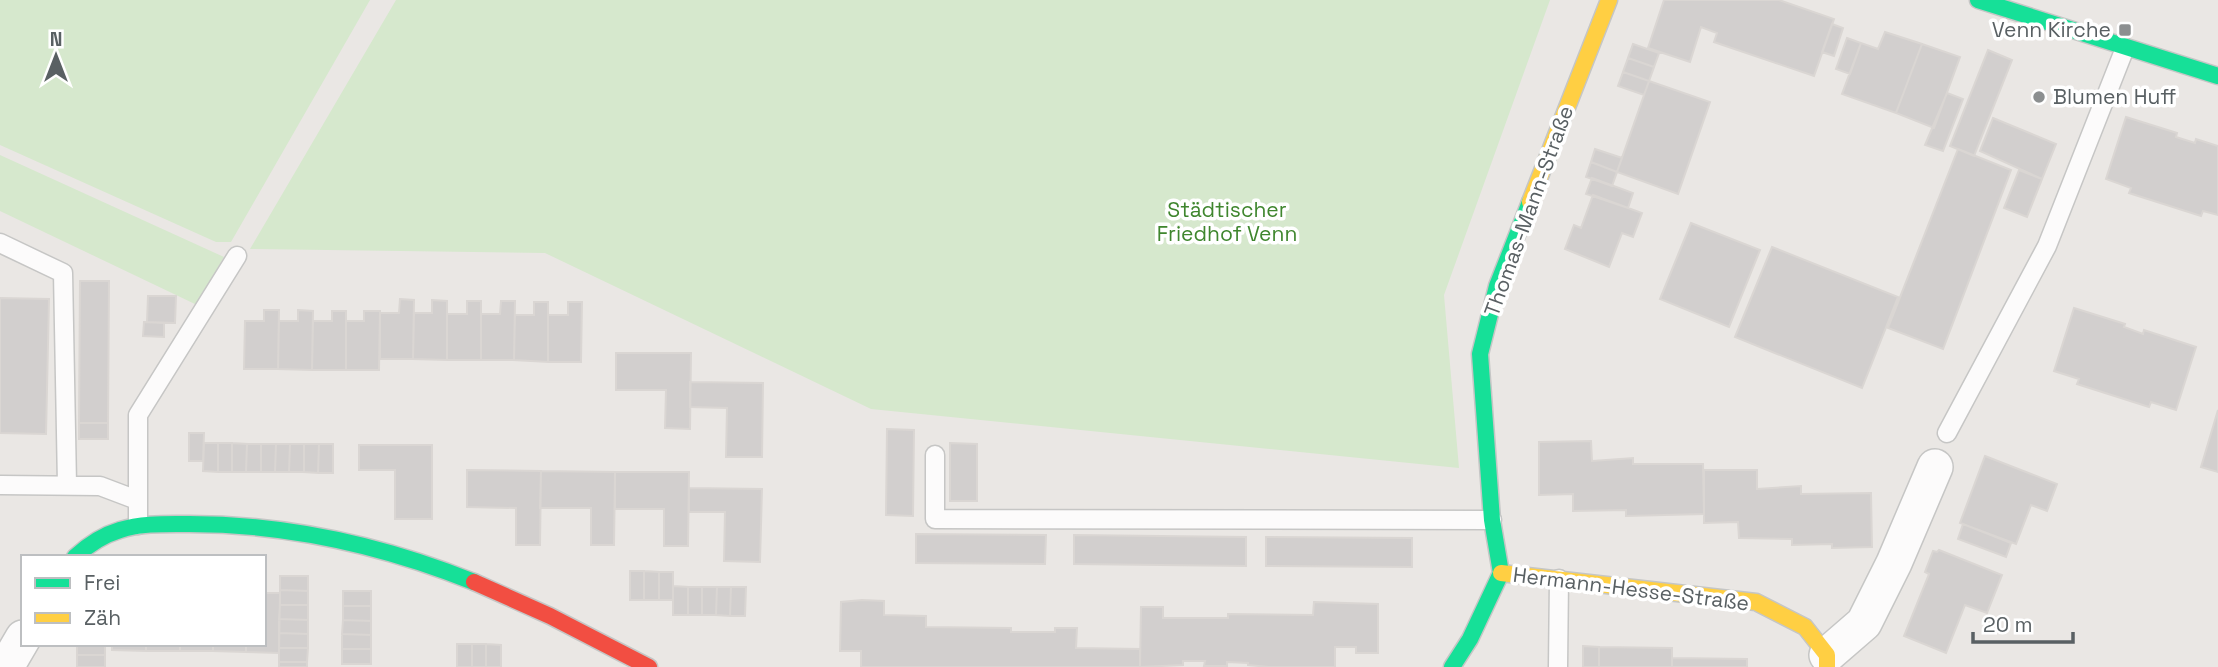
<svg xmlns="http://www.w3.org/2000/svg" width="2218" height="667" font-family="'Space Grotesk',sans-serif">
<rect width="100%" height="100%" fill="#eae7e4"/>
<path fill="#d6e8cd" d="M 0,0 L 370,0 L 231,242 L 216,242 L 0,145 Z
M 396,0 L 1550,0 L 1444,295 L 1459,468 L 871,409 L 545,253 L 250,249 Z
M 0,155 L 224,257 L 197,305 L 0,211 Z"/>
<path fill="#d2cfce" stroke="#dad6d3" stroke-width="2" d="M 1664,0 L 1779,0 L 1834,19 L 1814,76 L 1714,42 L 1717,33 L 1701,27 L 1690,62 L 1648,48 Z
M 1832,24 L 1843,28 L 1834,56 L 1822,52 Z
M 1885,32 L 1922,44 L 1896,113 L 1842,94 L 1861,43 L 1878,49 Z
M 1847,38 L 1861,43 L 1850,74 L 1836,69 Z
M 1633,44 L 1659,53 L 1654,67 L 1628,58 Z
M 1922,44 L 1960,57 L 1934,128 L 1896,113 Z
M 1988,50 L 2012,60 L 1974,156 L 1950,146 Z
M 1628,58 L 1654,67 L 1649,81 L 1623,72 Z
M 1623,72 L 1649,81 L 1644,95 L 1618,86 Z
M 1649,81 L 1710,102 L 1678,194 L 1617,172 Z
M 1947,93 L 1963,99 L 1943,151 L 1925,145 Z
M 2126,117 L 2177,133 L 2176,137 L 2195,143 L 2196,139 L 2218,146 L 2218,215 L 2203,211 L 2201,216 L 2129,193 L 2131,188 L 2106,179 Z
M 1993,118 L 2056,144 L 2042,179 L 1980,151 Z
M 1595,149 L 1622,158 L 1617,172 L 1591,162 Z
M 1958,149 L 2011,170 L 1943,349 L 1888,328 Z
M 1591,162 L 1617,172 L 1612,186 L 1586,177 Z
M 2019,170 L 2042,179 L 2027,217 L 2004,208 Z
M 1592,178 L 1633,193 L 1628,208 L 1586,194 Z
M 1593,195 L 1642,213 L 1633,237 L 1622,233 L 1609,267 L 1565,249 L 1574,225 L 1581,228 Z
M 1691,223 L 1760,250 L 1729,327 L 1660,299 Z
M 1772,247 L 1898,297 L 1862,388 L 1735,337 Z
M 80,281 L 109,281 L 108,423 L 79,423 Z
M 148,296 L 176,296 L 175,323 L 147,322 Z
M 0,298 L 49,299 L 46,434 L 0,433 Z
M 400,299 L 414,300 L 413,359 L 380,359 L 380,313 L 399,313 Z
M 432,300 L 447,301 L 447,360 L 413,359 L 414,313 L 432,313 Z
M 467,301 L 481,301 L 481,360 L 447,360 L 447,314 L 467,314 Z
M 501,301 L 515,301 L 514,360 L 481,360 L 481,314 L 500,314 Z
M 534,302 L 548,302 L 548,362 L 514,360 L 515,315 L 534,315 Z
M 568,302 L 582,302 L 581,362 L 548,362 L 548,315 L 568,315 Z
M 2074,308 L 2125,324 L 2124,327 L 2143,334 L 2144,330 L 2196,347 L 2176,410 L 2151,402 L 2149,407 L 2077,384 L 2079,379 L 2054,371 Z
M 264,310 L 279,310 L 278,369 L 244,369 L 245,321 L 264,321 Z
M 298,310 L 313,311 L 312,370 L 278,369 L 279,321 L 298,321 Z
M 332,311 L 346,311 L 346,370 L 312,370 L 313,321 L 332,321 Z
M 364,311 L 380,311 L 379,370 L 346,370 L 346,321 L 364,321 Z
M 144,322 L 164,323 L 164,337 L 143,336 Z
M 616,353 L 691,353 L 690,429 L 665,428 L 666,390 L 616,390 Z
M 690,382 L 763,383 L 762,457 L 726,457 L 727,408 L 690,407 Z
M 2218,410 L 2218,472 L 2201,467 Z
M 79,423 L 108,423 L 108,439 L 79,439 Z
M 887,429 L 914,430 L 913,516 L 886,515 Z
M 189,433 L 204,433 L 203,461 L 189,461 Z
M 1591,441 L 1592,461 L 1633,458 L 1633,464 L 1703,464 L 1704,514 L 1626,516 L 1626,510 L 1573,511 L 1573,494 L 1539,495 L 1539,442 Z
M 204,443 L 218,443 L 218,472 L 203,471 Z
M 218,443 L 232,443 L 232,472 L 218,472 Z
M 232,443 L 247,444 L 246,472 L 232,472 Z
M 950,443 L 977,444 L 977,501 L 950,501 Z
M 247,444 L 261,444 L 261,472 L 246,472 Z
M 261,444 L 276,444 L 275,472 L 261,472 Z
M 276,444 L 290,444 L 289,472 L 275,472 Z
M 290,444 L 304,444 L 304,472 L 289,472 Z
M 304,444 L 319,444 L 318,473 L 304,472 Z
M 319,444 L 333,444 L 333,473 L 318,473 Z
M 359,445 L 432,445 L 432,519 L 395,519 L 395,470 L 359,470 Z
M 1985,456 L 2057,484 L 2047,511 L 2031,505 L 2016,544 L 1960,523 Z
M 467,470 L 541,471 L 540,545 L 516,545 L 516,508 L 467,507 Z
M 1704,470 L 1757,470 L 1757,489 L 1801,486 L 1801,494 L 1871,493 L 1872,547 L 1832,548 L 1832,544 L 1792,545 L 1792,539 L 1739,538 L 1738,522 L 1704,523 Z
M 541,471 L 615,472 L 614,545 L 591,545 L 591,508 L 540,508 Z
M 615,472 L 689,472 L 688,546 L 664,546 L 664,509 L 615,509 Z
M 689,488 L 762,489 L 760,562 L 724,561 L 725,512 L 689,512 Z
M 1963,524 L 2011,543 L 2006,557 L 1958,539 Z
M 916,534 L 1046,535 L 1045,564 L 916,563 Z
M 1074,535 L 1246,537 L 1246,566 L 1074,564 Z
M 1266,537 L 1412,538 L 1412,567 L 1266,566 Z
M 1939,550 L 2002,575 L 1987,613 L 1965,605 L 1946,653 L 1904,636 L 1929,574 L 1925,572 L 1933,551 L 1937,552 Z
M 630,571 L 644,571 L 644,600 L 630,600 Z
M 644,571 L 659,572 L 659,600 L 644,600 Z
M 659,572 L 673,572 L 673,600 L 659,600 Z
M 280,576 L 308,576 L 308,591 L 280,590 Z
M 673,586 L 688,587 L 688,615 L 673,615 Z
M 688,587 L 702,587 L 702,615 L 688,615 Z
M 702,587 L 717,587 L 716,615 L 702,615 Z
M 717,587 L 731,587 L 730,616 L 716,615 Z
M 731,587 L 746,587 L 745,616 L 730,616 Z
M 280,590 L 308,591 L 308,605 L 280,605 Z
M 343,591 L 371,591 L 371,606 L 343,606 Z
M 264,593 L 280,593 L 279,653 L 246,652 L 246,644 L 264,644 Z
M 862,600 L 884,601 L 884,615 L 926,616 L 926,627 L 1011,628 L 1011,632 L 1055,632 L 1055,628 L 1077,628 L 1076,648 L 1140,649 L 1140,667 L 861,667 L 861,651 L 840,651 L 841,602 Z
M 1314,602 L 1378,604 L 1378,653 L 1356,653 L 1356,647 L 1335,647 L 1335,667 L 1269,667 L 1248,665 L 1248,663 L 1227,662 L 1227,666 L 1204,666 L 1205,661 L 1183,661 L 1183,665 L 1140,667 L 1141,607 L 1163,607 L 1163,618 L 1228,618 L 1228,614 L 1313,615 Z
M 280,605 L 308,605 L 308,620 L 279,619 Z
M 343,606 L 371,606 L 371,621 L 343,620 Z
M 279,619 L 308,620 L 308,634 L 279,633 Z
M 343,620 L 371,621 L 371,635 L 342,634 Z
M 279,633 L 308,634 L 308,648 L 279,648 Z
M 342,634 L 371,635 L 371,649 L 342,649 Z
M 77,644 L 105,644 L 105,655 L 77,655 Z
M 112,644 L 146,644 L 146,651 L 112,650 Z
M 146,644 L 180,644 L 180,651 L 146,651 Z
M 180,644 L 213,644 L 213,651 L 180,651 Z
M 213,644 L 246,644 L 246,652 L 213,651 Z
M 457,644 L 472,644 L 472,667 L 457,667 Z
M 472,644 L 486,644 L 486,667 L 472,667 Z
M 486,644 L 501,645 L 501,667 L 486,667 Z
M 1583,646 L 1599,647 L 1599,667 L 1583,667 Z
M 1599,647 L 1672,648 L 1672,667 L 1599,667 Z
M 279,648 L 308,648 L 307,662 L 279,662 Z
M 342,649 L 371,649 L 371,664 L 342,664 Z
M 77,655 L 105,655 L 105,667 L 77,667 Z
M 1672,658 L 1747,659 L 1747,667 L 1672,667 Z
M 279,662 L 307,662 L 307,667 L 279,667 Z"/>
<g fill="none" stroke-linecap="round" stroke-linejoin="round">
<defs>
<path id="lane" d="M 0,243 L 63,273 L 67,485
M 1947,433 L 2047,246 L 2125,48
M 935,455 L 935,519 L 1492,520
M 0,485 L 100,486 L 137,500
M 138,525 L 138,415 L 237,256
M 1558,667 L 1559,579"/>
<path id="street" d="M 1827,655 L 1864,623 L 1894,563 L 1935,467
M 6,667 L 23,638"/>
<path id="fast" d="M 1978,0 L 2218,76
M 75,557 C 88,545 103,535 120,530 C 142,523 166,524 189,524 C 287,524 384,546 474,582
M 1452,667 L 1470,639 L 1501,573 L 1492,520 L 1480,354 L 1497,286 L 1530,202"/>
<path id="slow" d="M 1530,202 L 1609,0
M 1501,573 L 1756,602 L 1805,627 L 1827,655 L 1827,667"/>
<path id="jam" d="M 474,582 L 550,616 L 649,667"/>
</defs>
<use href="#lane" stroke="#c6c6c5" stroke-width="21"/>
<use href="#street" stroke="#c6c6c5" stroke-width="38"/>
<use href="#fast" stroke="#c5c6c5" stroke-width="19"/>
<use href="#slow" stroke="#c5c6c5" stroke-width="19"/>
<use href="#jam" stroke="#c5c6c5" stroke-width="19"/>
<use href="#lane" stroke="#fcfbfb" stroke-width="18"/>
<use href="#street" stroke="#fcfbfb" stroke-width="35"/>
<use href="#fast" stroke="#16e098" stroke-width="16"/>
<use href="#slow" stroke="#ffcf43" stroke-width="16"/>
<use href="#jam" stroke="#f24e42" stroke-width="16"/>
</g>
<g fill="#8c8f90" stroke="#fff" stroke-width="2.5">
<rect x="2118" y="23" width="14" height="14" rx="3.5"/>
<circle cx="2039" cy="97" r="7"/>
</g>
<g text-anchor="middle" stroke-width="7" stroke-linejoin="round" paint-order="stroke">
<g font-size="21" fill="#596063" stroke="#fff" text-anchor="end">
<text x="2111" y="37">Venn Kirche</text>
<text x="2053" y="104" text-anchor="start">Blumen Huff</text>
</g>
<g font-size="21" fill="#3f862e" stroke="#fff">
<text x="1227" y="217">Städtischer<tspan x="1227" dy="24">Friedhof Venn</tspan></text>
</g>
<g font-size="21" fill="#596063" stroke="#fff">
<text transform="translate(1529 211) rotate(-70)" y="7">Thomas-Mann-Straße</text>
<text transform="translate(1631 589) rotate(7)" y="7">Hermann-Hesse-Straße</text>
</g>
</g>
<rect x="21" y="555" width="245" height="91" fill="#ffffff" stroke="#bdbfc1" stroke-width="2"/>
<rect x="35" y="578" width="35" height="10" fill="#16e098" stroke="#bdbfc1" stroke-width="2"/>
<text x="84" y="590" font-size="21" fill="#596063">Frei</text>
<rect x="35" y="613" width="35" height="10" fill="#ffcf43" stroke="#bdbfc1" stroke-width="2"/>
<text x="84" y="625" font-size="21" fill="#596063">Zäh</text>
<g transform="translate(56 56)" stroke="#ffffff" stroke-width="5" paint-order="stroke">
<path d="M0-5L12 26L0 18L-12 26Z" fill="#596063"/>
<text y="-10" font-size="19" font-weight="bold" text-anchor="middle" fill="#596063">N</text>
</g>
<path d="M1973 632v10h100v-10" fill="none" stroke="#596063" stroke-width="3.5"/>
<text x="1983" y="632" font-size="21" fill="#596063" stroke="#ffffff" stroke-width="5" paint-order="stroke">20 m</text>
</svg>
